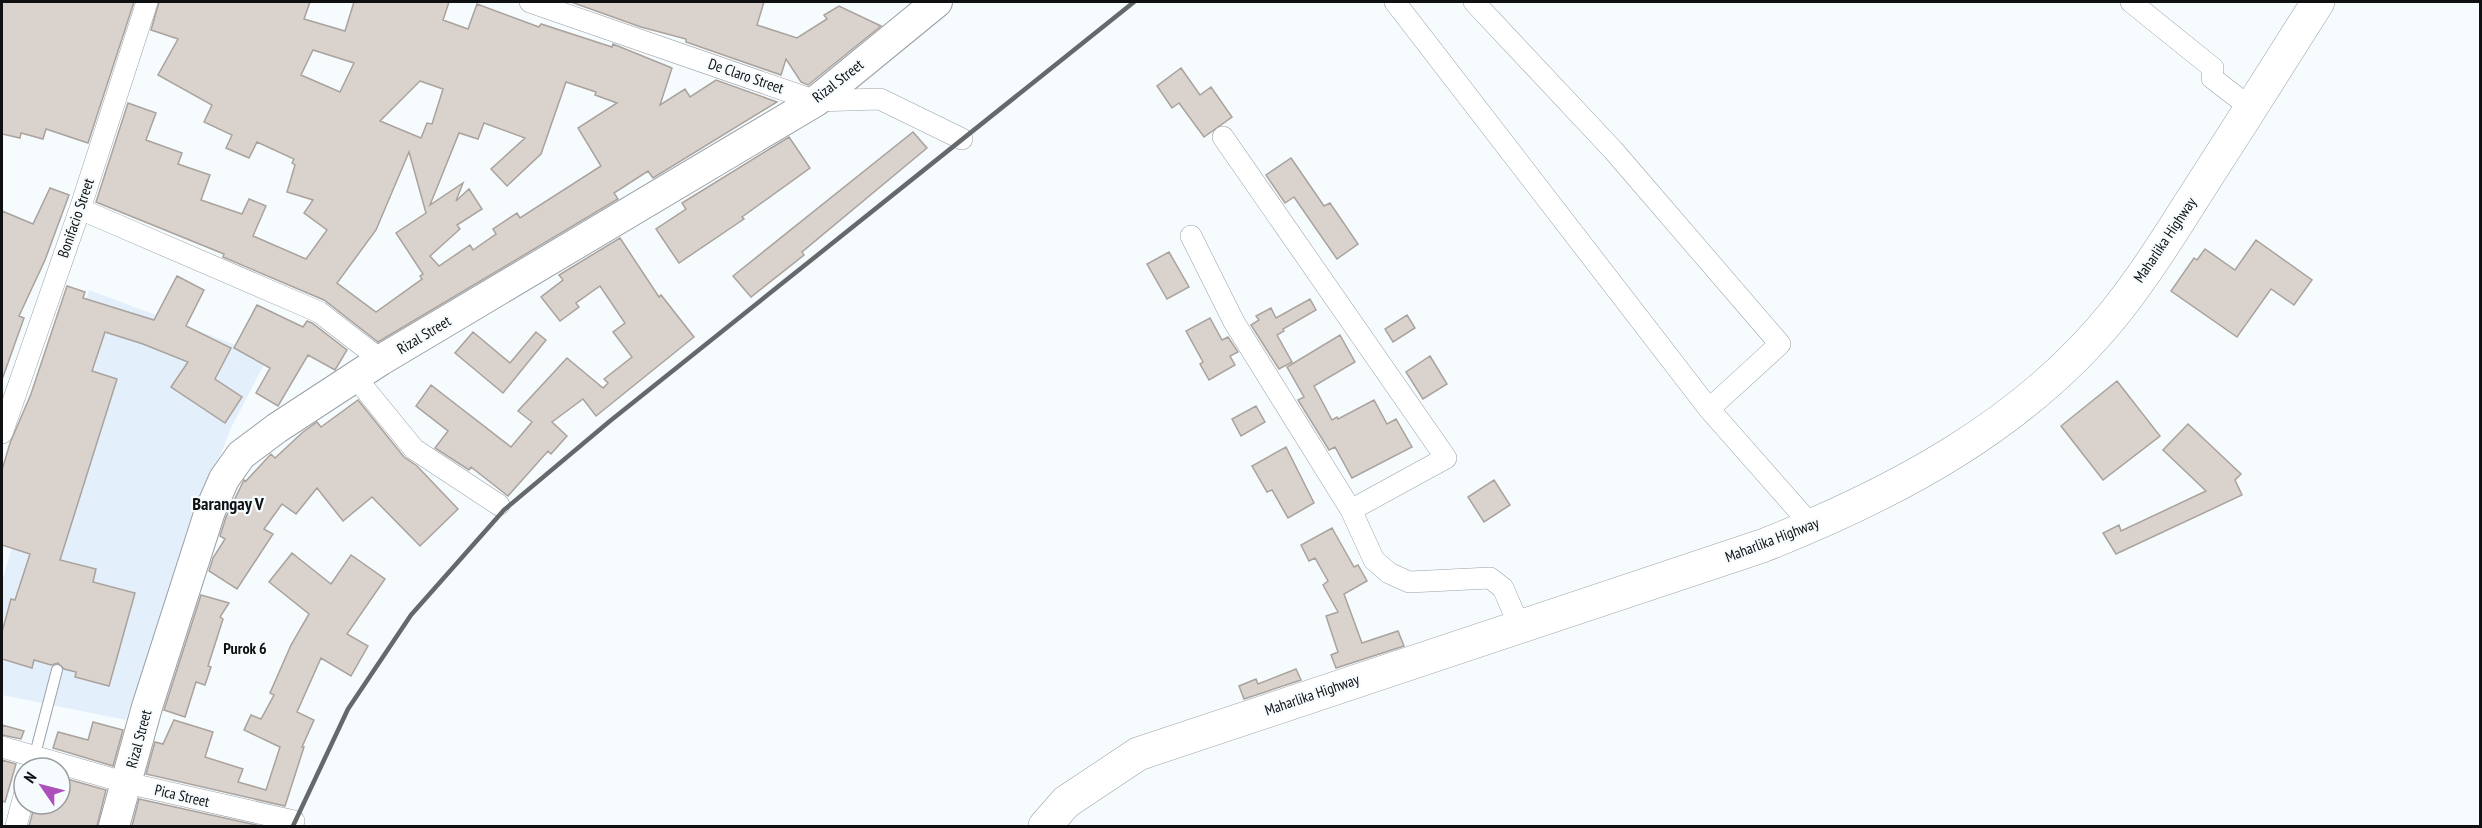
<svg xmlns="http://www.w3.org/2000/svg" width="2482" height="828" font-family="'PT Sans Narrow',sans-serif">
<rect width="100%" height="100%" fill="#f6fbfe"/>
<path fill="#e3f0fc" d="M 89,290 L 268,357 L 231,428 L 183,549 L 126,720 L 2,695 L 2,581 Z"/>
<path fill="#dad2cd" stroke="#a9a29d" stroke-width="1.5" fill-rule="evenodd" d="M 2,2 L 134,2 L 88,143 L 46,129 L 43,139 L 21,133 L 20,138 L 2,134 Z
M 159,2 L 310,2 L 304,19 L 345,31 L 354,2 L 449,2 L 443,20 L 468,29 L 477,4 L 539,27 L 541,24 L 612,47 L 613,44 L 672,68 L 660,105 L 685,89 L 690,97 L 716,80 L 777,102 L 653,178 L 648,171 L 614,193 L 618,199 L 378,342 L 324,300 L 223,257 L 224,254 L 96,202 L 128,103 L 156,113 L 146,140 L 182,153 L 178,164 L 210,175 L 201,200 L 242,214 L 249,199 L 266,206 L 253,236 L 306,259 L 327,230 L 304,213 L 313,200 L 287,192 L 295,165 L 292,163 L 294,159 L 257,142 L 249,158 L 226,148 L 232,135 L 204,122 L 212,105 L 158,75 L 178,39 L 151,30 ZM 313,50 L 354,63 L 340,92 L 301,75 ZM 420,81 L 443,89 L 432,124 L 427,123 L 421,138 L 380,121 ZM 566,82 L 596,92 L 595,95 L 617,103 L 578,128 L 601,166 L 520,218 L 517,213 L 493,229 L 496,234 L 473,250 L 470,245 L 439,266 L 430,256 L 460,229 L 457,225 L 482,209 L 469,189 L 456,201 L 463,183 L 430,205 L 459,133 L 478,139 L 484,123 L 525,138 L 491,169 L 507,186 L 541,154 ZM 409,152 L 426,213 L 396,233 L 423,274 L 420,276 L 422,279 L 376,312 L 337,283 L 376,230 Z
M 571,2 L 764,2 L 757,25 L 797,38 L 827,19 L 824,15 L 839,6 L 881,26 L 808,85 L 801,82 L 786,59 L 781,75 L 686,42 L 686,39 L 641,27 Z
M 1181,68 L 1200,95 L 1211,87 L 1232,117 L 1204,137 L 1179,103 L 1172,108 L 1157,86 Z
M 913,132 L 927,148 L 802,252 L 804,255 L 751,297 L 733,276 Z
M 789,137 L 810,168 L 742,217 L 744,219 L 679,263 L 656,229 L 686,209 L 682,203 Z
M 1291,158 L 1324,206 L 1330,203 L 1358,244 L 1337,259 L 1294,197 L 1285,203 L 1266,175 Z
M 50,188 L 69,195 L 45,260 L 19,316 L 24,318 L 3,377 L 2,376 L 2,211 L 33,224 Z
M 620,238 L 659,297 L 661,295 L 694,337 L 596,416 L 583,399 L 552,422 L 567,436 L 551,454 L 548,451 L 508,496 L 471,467 L 469,470 L 435,448 L 448,431 L 416,406 L 431,385 L 511,447 L 532,422 L 518,411 L 567,358 L 603,388 L 608,383 L 604,379 L 632,357 L 613,332 L 625,323 L 600,286 L 576,303 L 579,307 L 560,321 L 541,297 L 563,280 L 559,275 Z
M 2256,240 L 2312,280 L 2294,305 L 2271,289 L 2237,337 L 2171,291 L 2194,258 L 2197,260 L 2205,249 L 2235,270 Z
M 1169,252 L 1189,287 L 1167,299 L 1147,264 Z
M 177,276 L 204,290 L 186,326 L 231,348 L 215,379 L 242,397 L 225,423 L 171,387 L 188,362 L 143,344 L 105,332 L 92,371 L 117,379 L 60,560 L 96,569 L 93,582 L 135,593 L 109,686 L 75,677 L 76,672 L 64,669 L 58,663 L 51,665 L 34,660 L 32,668 L 2,659 L 2,632 L 11,599 L 15,600 L 30,554 L 2,545 L 2,470 L 10,443 L 31,394 L 67,286 L 85,292 L 83,298 L 154,320 Z
M 1310,299 L 1316,310 L 1283,329 L 1284,331 L 1277,335 L 1292,362 L 1279,369 L 1251,325 L 1259,320 L 1256,316 L 1271,308 L 1276,318 Z
M 257,305 L 303,327 L 307,321 L 312,323 L 347,350 L 335,370 L 308,355 L 278,406 L 256,393 L 270,368 L 234,348 Z
M 1407,315 L 1415,328 L 1393,342 L 1385,329 Z
M 1210,318 L 1222,340 L 1228,337 L 1238,352 L 1230,356 L 1235,365 L 1209,380 L 1200,364 L 1203,362 L 1186,331 Z
M 473,332 L 510,363 L 536,332 L 546,340 L 503,393 L 455,353 Z
M 1340,335 L 1355,362 L 1314,386 L 1332,420 L 1337,417 L 1338,419 L 1374,400 L 1387,424 L 1396,419 L 1412,447 L 1352,478 L 1335,447 L 1329,450 L 1298,400 L 1304,397 L 1287,367 Z
M 1430,356 L 1447,384 L 1423,399 L 1406,372 Z
M 2117,381 L 2160,436 L 2103,480 L 2061,426 Z
M 358,400 L 404,457 L 417,466 L 458,509 L 420,546 L 372,497 L 343,521 L 317,488 L 296,514 L 282,504 L 264,529 L 273,534 L 237,589 L 209,571 L 213,558 L 225,539 L 220,536 L 226,517 L 244,480 L 246,481 L 271,454 L 275,458 L 303,432 L 317,422 L 321,427 Z
M 1256,406 L 1265,422 L 1241,436 L 1232,419 Z
M 2188,424 L 2241,474 L 2235,480 L 2242,495 L 2116,554 L 2103,533 L 2119,525 L 2121,531 L 2206,491 L 2163,450 Z
M 1286,447 L 1314,503 L 1288,518 L 1272,490 L 1267,492 L 1252,466 Z
M 1494,480 L 1510,505 L 1484,522 L 1468,497 Z
M 1332,528 L 1354,567 L 1358,565 L 1367,581 L 1344,594 L 1362,643 L 1398,631 L 1404,646 L 1336,668 L 1331,655 L 1338,652 L 1326,616 L 1338,612 L 1323,585 L 1328,581 L 1315,558 L 1309,561 L 1301,545 Z
M 292,553 L 331,584 L 351,555 L 385,579 L 347,634 L 368,646 L 351,676 L 321,658 L 297,712 L 314,720 L 302,747 L 304,747 L 285,806 L 146,774 L 155,742 L 163,744 L 174,720 L 213,732 L 205,757 L 243,769 L 238,782 L 266,790 L 280,747 L 244,730 L 251,715 L 261,719 L 274,695 L 270,693 L 291,645 L 309,614 L 269,582 Z
M 201,595 L 229,603 L 220,617 L 223,619 L 208,666 L 211,667 L 205,685 L 196,682 L 185,717 L 164,710 Z
M 1296,669 L 1301,680 L 1244,699 L 1239,686 L 1256,679 L 1258,684 Z
M 93,722 L 123,730 L 113,766 L 53,748 L 58,732 L 88,740 Z
M 2,725 L 24,731 L 21,739 L 2,735 Z
M 2,760 L 16,764 L 5,802 L 2,801 Z
M 60,777 L 106,790 L 97,826 L 29,826 L 35,804 L 60,804 Z
M 139,799 L 261,826 L 132,826 Z"/>
<g fill="none" stroke-linecap="round" stroke-linejoin="round">
<defs>
<path id="lane" d="M 34,758 L 57,670"/>
<path id="street" d="M 530,2 L 816,101 L 880,99 L 962,139
M 1395,2 L 1709,409 L 1812,526
M 1474,2 L 1613,150 L 1780,344 L 1709,409
M 2131,2 L 2213,68 L 2212,78 L 2251,108
M 1223,137 L 1446,458 L 1351,510
M 80,209 L 319,312 L 381,360
M 1191,236 L 1234,322 L 1351,510 L 1374,560 L 1389,573 L 1409,582 L 1490,578 L 1503,588 L 1519,625
M 356,378 L 414,449 L 499,505
M 2,433 L 80,209 L 147,2
M 2,747 L 127,783 L 294,821
M 16,826 L 24,796"/>
<path id="secondary" d="M 114,826 L 147,707 L 210,511 L 224,479 L 241,455 L 277,428 L 381,360 L 816,101 L 937,2"/>
<path id="highway" d="M 1045,826 L 1066,802 L 1138,754 L 1762,546 C 1894,494 2027,424 2117,310 C 2147,272 2173,230 2199,189 C 2239,127 2279,64 2318,2"/>
</defs>
<use href="#lane" stroke="#9ba1a7" stroke-width="12"/>
<use href="#street" stroke="#9ba1a7" stroke-width="22"/>
<use href="#secondary" stroke="#9ba1a7" stroke-width="32"/>
<use href="#highway" stroke="#9ba1a7" stroke-width="34"/>
<use href="#lane" stroke="#fff" stroke-width="10"/>
<use href="#street" stroke="#fff" stroke-width="21"/>
<use href="#secondary" stroke="#fff" stroke-width="30"/>
<use href="#highway" stroke="#fff" stroke-width="33"/>
<path stroke="#66696b" stroke-width="4.5" d="M 293,826 L 348,709 L 411,615 L 504,510 L 610,421 L 1134,2"/>
</g>
<g text-anchor="middle" stroke-width="4.5" stroke-linejoin="round" paint-order="stroke">
<g font-size="15" fill="#0e1012" stroke="#f6fbfe">
<text transform="translate(746 76) rotate(19)" y="5">De Claro Street</text>
<text transform="translate(838 81) rotate(-38)" y="5">Rizal Street</text>
<text transform="translate(76 218) rotate(-71)" y="5">Bonifacio Street</text>
<text transform="translate(2165 240) rotate(-56)" y="5">Maharlika Highway</text>
<text transform="translate(424 335) rotate(-31)" y="5">Rizal Street</text>
<text transform="translate(1772 540) rotate(-21)" y="5">Maharlika Highway</text>
<text transform="translate(1312 695) rotate(-19)" y="5">Maharlika Highway</text>
<text transform="translate(139 739) rotate(-75)" y="5">Rizal Street</text>
<text transform="translate(182 796) rotate(13)" y="5">Pica Street</text>
</g>
<g font-size="16" font-weight="bold" fill="#0e1012" stroke="#f6fbfe">
<text x="245" y="654">Purok 6</text>
</g>
<g font-size="18" font-weight="bold" fill="#0e1012" stroke="#f6fbfe">
<text x="228" y="510">Barangay V</text>
</g>
</g>
<rect width="2482" height="828" fill="none" stroke="#0e1012" stroke-width="6"/>
<g transform="translate(42 786) rotate(305)"><circle r="28" fill="#f6fbfe" stroke="#999da0" stroke-width="1.5"/>
<path d="M0-4.5L10 22L0 15L-10 22Z" fill="#ad50bb"/>
<text y="-9" font-size="16" font-weight="bold" text-anchor="middle" fill="#0e1012">N</text>
</g>
</svg>
